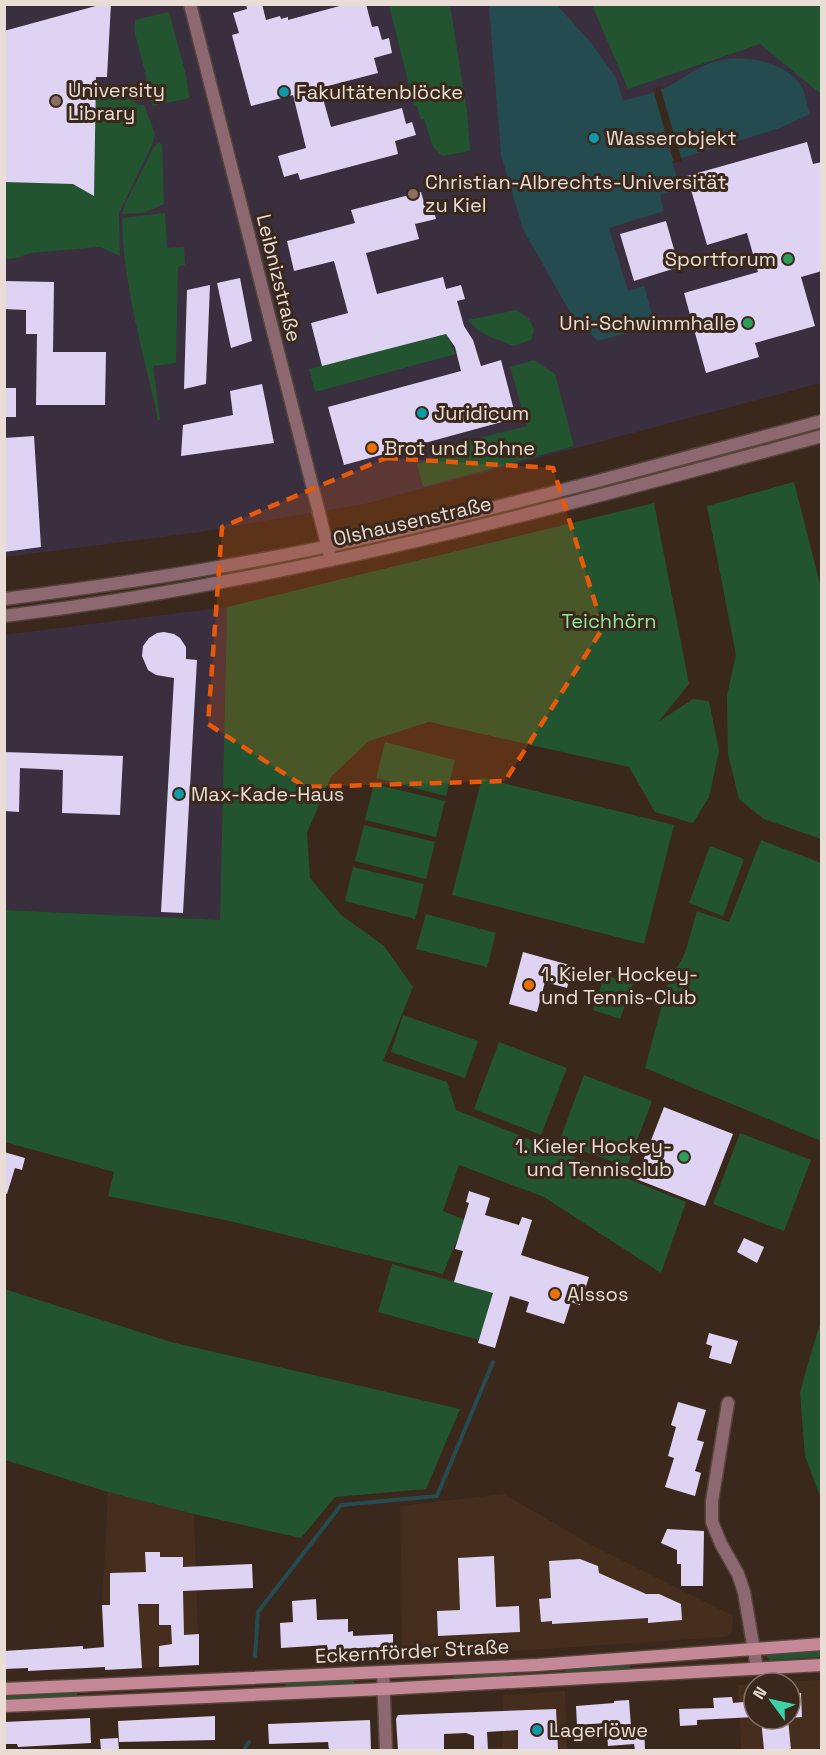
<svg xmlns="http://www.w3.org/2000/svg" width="826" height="1755" font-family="'Space Grotesk',sans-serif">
<rect width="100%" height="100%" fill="#3a281c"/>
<path fill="#462e1e" d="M 108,1492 L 194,1514 L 199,1665 L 105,1670 L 102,1605 Z
M 504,1494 L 595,1547 L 733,1616 L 732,1631 L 726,1637 L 402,1658 L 400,1506 Z
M 821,1680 L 821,1750 L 741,1750 L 738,1685 L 754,1684 L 754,1719 L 790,1719 L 790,1683 L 765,1683 Z
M 565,1691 L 567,1750 L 441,1750 L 503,1747 L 503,1695 Z"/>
<path fill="#3a2f3f" d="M 4,5 L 821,5 L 821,383 L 365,504 L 193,533 L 5,557 Z
M 227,607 L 220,920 L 5,910 L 4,635 Z"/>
<path fill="#22552f" d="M 389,5 L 450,5 L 467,112 L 470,151 L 442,156 L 433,147 L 424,119 L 421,120 L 417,106 L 414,106 Z
M 592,5 L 821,5 L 821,94 L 760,44 L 628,89 Z
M 169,12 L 186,75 L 189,98 L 153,106 L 146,84 L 146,76 L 134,30 L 135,20 Z
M 119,86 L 138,105 L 144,105 L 155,134 L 152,145 L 119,213 L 120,256 L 100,247 L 30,253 L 17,258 L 5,259 L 5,182 L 79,184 L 93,196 L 96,92 Z
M 159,142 L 162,145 L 164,204 L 143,213 L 122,214 L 125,204 L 154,147 Z
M 165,213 L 167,248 L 184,247 L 185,265 L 178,267 L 176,363 L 153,366 L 160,420 L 158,420 C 144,353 123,287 122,218 Z
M 516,310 L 529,319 L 534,330 L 531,340 L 513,346 C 493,336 483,338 468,320 Z
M 446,334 L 456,354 L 315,392 L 309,369 Z
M 534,360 L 555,374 L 574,446 L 423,487 L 417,464 L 444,456 L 443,447 L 527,426 L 510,367 Z
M 794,482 L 821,588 L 821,839 L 764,819 L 739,799 L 728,754 L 727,695 L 736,655 L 707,506 Z
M 654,503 L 689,684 L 658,722 L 693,699 L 709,701 L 719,751 L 709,797 L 693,823 L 655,812 L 629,767 L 429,722 L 369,741 L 331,777 L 307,833 L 310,878 L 341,915 L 384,946 L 413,987 L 383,1061 L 447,1082 L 456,1110 L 686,1202 L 661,1273 L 544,1197 L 459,1165 L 443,1211 L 465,1220 L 443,1274 L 230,1221 L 108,1196 L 114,1172 L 5,1142 L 4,910 L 220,920 L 227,607 Z
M 385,742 L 455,760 L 446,796 L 376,778 Z
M 482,778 L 674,825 L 644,944 L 452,895 Z
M 374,784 L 445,801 L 436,837 L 365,820 Z
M 364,825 L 435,842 L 426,879 L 355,861 Z
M 761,840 L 821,863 L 821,1141 L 645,1068 L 667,986 L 685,953 L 697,911 L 729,922 Z
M 710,846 L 744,859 L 723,916 L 689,903 Z
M 353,867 L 424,884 L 415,919 L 345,901 Z
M 426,914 L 496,933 L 487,967 L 416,949 Z
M 605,975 L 633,984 L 620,1019 L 593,1010 Z
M 403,1015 L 478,1041 L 465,1078 L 391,1052 Z
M 499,1042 L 567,1068 L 541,1135 L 474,1109 Z
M 584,1075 L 652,1101 L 627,1167 L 559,1142 Z
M 740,1133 L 811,1160 L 784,1231 L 713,1204 Z
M 392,1264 L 493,1293 L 479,1340 L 378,1312 Z
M 4,1289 L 171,1342 L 460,1409 L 426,1489 L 335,1497 L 301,1538 L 194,1514 L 108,1492 L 5,1460 Z
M 821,1321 L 822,1499 L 821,1499 L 805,1456 L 800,1393 L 808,1363 Z
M 821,1650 L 821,1657 L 770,1660 L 766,1657 L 769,1655 Z
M 626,1665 L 630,1666 L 629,1670 L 567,1674 L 565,1671 L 567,1669 Z
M 510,1672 L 514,1673 L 513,1677 L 453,1678 L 454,1675 Z
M 351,1680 L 353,1680 L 354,1683 L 287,1687 L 285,1685 L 287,1683 Z
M 75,1692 L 77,1693 L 77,1696 L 5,1700 L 5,1696 Z"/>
<path fill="#244c50" d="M 489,5 L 557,5 L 592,44 L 616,78 L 623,101 C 636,97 651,94 663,89 C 679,82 692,70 708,64 C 736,52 785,59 802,87 C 806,95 807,106 810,114 L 780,128 L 672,161 L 680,189 L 660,195 L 664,211 L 609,228 L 628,291 L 644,286 L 655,325 L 598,341 L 571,314 L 523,229 L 501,155 Z"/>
<path fill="#3a281c" d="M 660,87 L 682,161 L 674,163 L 653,89 Z"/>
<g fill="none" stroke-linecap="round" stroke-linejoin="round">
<path stroke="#244c50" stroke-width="4" d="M 255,1656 L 258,1612 L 341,1505 L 437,1496 L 493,1362
M 244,1750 L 249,1742"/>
</g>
<path fill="#dfd3f3" d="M 103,4 L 111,4 L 110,21 L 107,77 L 96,77 L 94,196 L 73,184 L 4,182 L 4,31 Z
M 246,4 L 262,4 L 266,20 L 280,16 L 281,19 L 288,17 L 288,20 L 347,4 L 366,4 L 372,27 L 378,26 L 382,40 L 389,38 L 392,53 L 374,58 L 378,73 L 320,88 L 331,127 L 402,108 L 406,124 L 412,122 L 416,135 L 395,141 L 398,154 L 300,180 L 298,173 L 284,177 L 278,156 L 306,148 L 293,95 L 251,106 L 232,35 L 239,33 L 233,13 L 247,9 Z
M 807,142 L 813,164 L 822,162 L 822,271 L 801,277 L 815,326 L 755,343 L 759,357 L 706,373 L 684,293 L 758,272 L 747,233 L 707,245 L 687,176 Z
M 421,192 L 425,206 L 432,204 L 436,219 L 415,224 L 419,239 L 366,253 L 377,294 L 443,277 L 446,289 L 461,285 L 465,299 L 457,301 L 464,326 L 473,340 L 481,366 L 501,360 L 516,418 L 344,465 L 328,407 L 461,371 L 455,347 L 446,334 L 322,366 L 311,323 L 348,313 L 334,261 L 294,271 L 287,241 L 355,223 L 351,210 Z
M 666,221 L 679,267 L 634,281 L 620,234 Z
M 240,278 L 252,341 L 231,348 L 217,283 Z
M 4,281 L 54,282 L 53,352 L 106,352 L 105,405 L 36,405 L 37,334 L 26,334 L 26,310 L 4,309 Z
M 210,285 L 206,384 L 184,389 L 187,290 Z
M 262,384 L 274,443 L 181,456 L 183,425 L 233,415 L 230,391 Z
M 4,388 L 16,388 L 16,417 L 4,417 Z
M 34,436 L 41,547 L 4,552 L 4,438 Z
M 164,632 L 174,634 L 180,638 L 186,647 L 186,659 L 197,660 L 183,913 L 161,912 L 174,678 L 156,675 L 148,670 L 142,656 L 143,646 L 149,638 L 157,633 Z
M 4,752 L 123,756 L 120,815 L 62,813 L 63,770 L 20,768 L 19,812 L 4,811 Z
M 523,952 L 573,966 L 567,988 L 545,982 L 537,1012 L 509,1004 Z
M 664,1107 L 733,1134 L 705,1206 L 636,1179 Z
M 4,1152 L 25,1158 L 22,1170 L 15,1168 L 7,1194 L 4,1193 Z
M 469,1191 L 490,1198 L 485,1215 L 519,1225 L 522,1217 L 532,1220 L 521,1255 L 589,1277 L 580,1305 L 571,1302 L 564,1324 L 526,1312 L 529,1302 L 510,1296 L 495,1348 L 478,1343 L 493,1293 L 454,1282 L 463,1251 L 455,1249 L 469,1203 L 466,1202 Z
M 744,1238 L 764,1247 L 757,1263 L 737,1252 Z
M 709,1333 L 738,1341 L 731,1364 L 709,1358 L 712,1346 L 706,1344 Z
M 678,1402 L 706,1410 L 697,1440 L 704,1442 L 695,1471 L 701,1473 L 695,1496 L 665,1487 L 674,1458 L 668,1456 L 676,1427 L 671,1425 Z
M 667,1529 L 704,1531 L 703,1586 L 681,1586 L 681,1564 L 677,1564 L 677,1550 L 661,1543 Z
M 145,1552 L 160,1552 L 160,1557 L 183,1557 L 183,1567 L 252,1564 L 253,1588 L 183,1591 L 184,1635 L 199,1634 L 199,1665 L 159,1667 L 159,1646 L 172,1644 L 171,1625 L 159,1625 L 159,1604 L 138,1604 L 142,1668 L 105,1670 L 105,1667 L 28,1671 L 28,1668 L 4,1669 L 4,1651 L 83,1646 L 83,1649 L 104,1647 L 102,1605 L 110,1605 L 110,1573 L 146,1572 Z
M 494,1556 L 496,1607 L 519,1606 L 520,1632 L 438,1636 L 437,1611 L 460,1610 L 458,1558 Z
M 580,1559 L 598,1566 L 599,1573 L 646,1594 L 659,1594 L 681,1604 L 682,1620 L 648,1623 L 648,1618 L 552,1624 L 552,1621 L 541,1622 L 539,1599 L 551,1598 L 549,1561 Z
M 316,1599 L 317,1620 L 348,1619 L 348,1632 L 353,1631 L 353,1636 L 393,1634 L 393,1654 L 361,1655 L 361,1648 L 327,1650 L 327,1645 L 281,1648 L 280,1623 L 293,1622 L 292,1601 Z
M 801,1693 L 802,1717 L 790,1718 L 790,1694 Z
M 732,1697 L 733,1703 L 754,1701 L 754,1717 L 697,1720 L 697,1725 L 680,1726 L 679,1709 L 714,1708 L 713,1698 Z
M 629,1700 L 631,1726 L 644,1725 L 645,1750 L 635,1750 L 634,1744 L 608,1746 L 606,1723 L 577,1725 L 576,1706 L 614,1703 L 614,1701 Z
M 556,1709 L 558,1750 L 518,1750 L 518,1730 L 487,1732 L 488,1750 L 474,1750 L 474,1736 L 466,1733 L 444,1734 L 444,1750 L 398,1750 L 396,1719 L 398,1715 Z
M 215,1716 L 215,1740 L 119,1742 L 118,1721 Z
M 90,1718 L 91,1743 L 18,1747 L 17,1744 L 4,1744 L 4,1722 Z
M 761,1719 L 788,1719 L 791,1750 L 764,1750 Z
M 370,1720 L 371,1750 L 329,1750 L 328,1742 L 269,1744 L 268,1724 Z
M 118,1738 L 119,1750 L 101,1750 L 100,1739 Z"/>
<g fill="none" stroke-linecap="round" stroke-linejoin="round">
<defs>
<path id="minor" d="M 190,4 L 331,560
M 728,1403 L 712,1501 L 712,1522 L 721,1544 L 738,1574 L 744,1592 L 757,1668
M 383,1673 L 386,1750"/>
<path id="tertiary" d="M 4,599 C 128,583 253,564 375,536 C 524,502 673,461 822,421
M 4,616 C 283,582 552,510 822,436"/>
<path id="secondary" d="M 4,1689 L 537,1665 L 822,1644
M 4,1706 L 384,1689 L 822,1665"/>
</defs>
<use href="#minor" stroke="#56453a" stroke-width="15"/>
<use href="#tertiary" stroke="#56453a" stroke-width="15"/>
<use href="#secondary" stroke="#56453a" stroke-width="15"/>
<use href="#minor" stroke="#8e6871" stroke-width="12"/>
<use href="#tertiary" stroke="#8e6871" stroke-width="12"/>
<use href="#secondary" stroke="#c58897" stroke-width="12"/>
</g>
<path fill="#e8590c" fill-opacity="0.2" stroke="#e8590c" stroke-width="4.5" stroke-dasharray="12 8" stroke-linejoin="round" d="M 386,458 L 553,468 L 603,628 L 505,781 L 305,787 L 208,724 L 222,527 Z"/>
<g fill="#0f9aa8" stroke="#3a281c" stroke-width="2">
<circle cx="284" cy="92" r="6"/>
<circle cx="594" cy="138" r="6"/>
<circle cx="422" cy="413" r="6"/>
<circle cx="179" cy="794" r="6"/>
<circle cx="537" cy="1730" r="6"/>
</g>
<g fill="#8d6e63" stroke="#3a281c" stroke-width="2">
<circle cx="56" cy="101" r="6"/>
<circle cx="413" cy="194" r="6"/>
</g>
<g fill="#2e9e5b" stroke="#3a281c" stroke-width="2">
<circle cx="788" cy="259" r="6"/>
<circle cx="748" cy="323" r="6"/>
<circle cx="684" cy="1157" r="6"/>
</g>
<g fill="#e8710a" stroke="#3a281c" stroke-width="2">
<circle cx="372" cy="448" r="6"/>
<circle cx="529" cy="985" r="6"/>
<circle cx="555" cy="1294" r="6"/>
</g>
<g text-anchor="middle" stroke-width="6" stroke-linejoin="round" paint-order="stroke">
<g font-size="20" fill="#e9ddd5" stroke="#3a281c" text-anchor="start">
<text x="68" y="97">University<tspan x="68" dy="23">Library</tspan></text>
<text x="296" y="99">Fakultätenblöcke</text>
<text x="606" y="145">Wasserobjekt</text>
<text x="425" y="189">Christian-Albrechts-Universität<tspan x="425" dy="23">zu Kiel</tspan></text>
<text x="776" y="266" text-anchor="end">Sportforum</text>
<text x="736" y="330" text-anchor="end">Uni-Schwimmhalle</text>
<text x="434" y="420">Juridicum</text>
<text x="384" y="455">Brot und Bohne</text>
<text x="191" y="801">Max-Kade-Haus</text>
<text x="541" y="981">1. Kieler Hockey-<tspan x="541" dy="23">und Tennis-Club</tspan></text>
<text x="672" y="1153" text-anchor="end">1. Kieler Hockey-<tspan x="672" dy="23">und Tennisclub</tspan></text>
<text x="567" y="1301">Alssos</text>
<text x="549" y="1737">Lagerlöwe</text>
</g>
<g font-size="20" fill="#e9ddd5" stroke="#3a281c">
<text transform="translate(279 278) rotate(76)" y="7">Leibnizstraße</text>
<text transform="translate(412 521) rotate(-13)" y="7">Olshausenstraße</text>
<text transform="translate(412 1651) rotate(-3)" y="7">Eckernförder Straße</text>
</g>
<g font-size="20" fill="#89ec9e" stroke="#3a281c">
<text x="609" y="628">Teichhörn</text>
</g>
</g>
<rect width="826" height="1755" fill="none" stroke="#e9ddd5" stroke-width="12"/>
<g transform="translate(772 1701) rotate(303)"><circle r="28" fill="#3a281c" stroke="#807066" stroke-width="1.5"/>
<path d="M0-4.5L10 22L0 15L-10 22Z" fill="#3ad4a5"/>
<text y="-9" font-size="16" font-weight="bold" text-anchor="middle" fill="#e9ddd5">N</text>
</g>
</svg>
